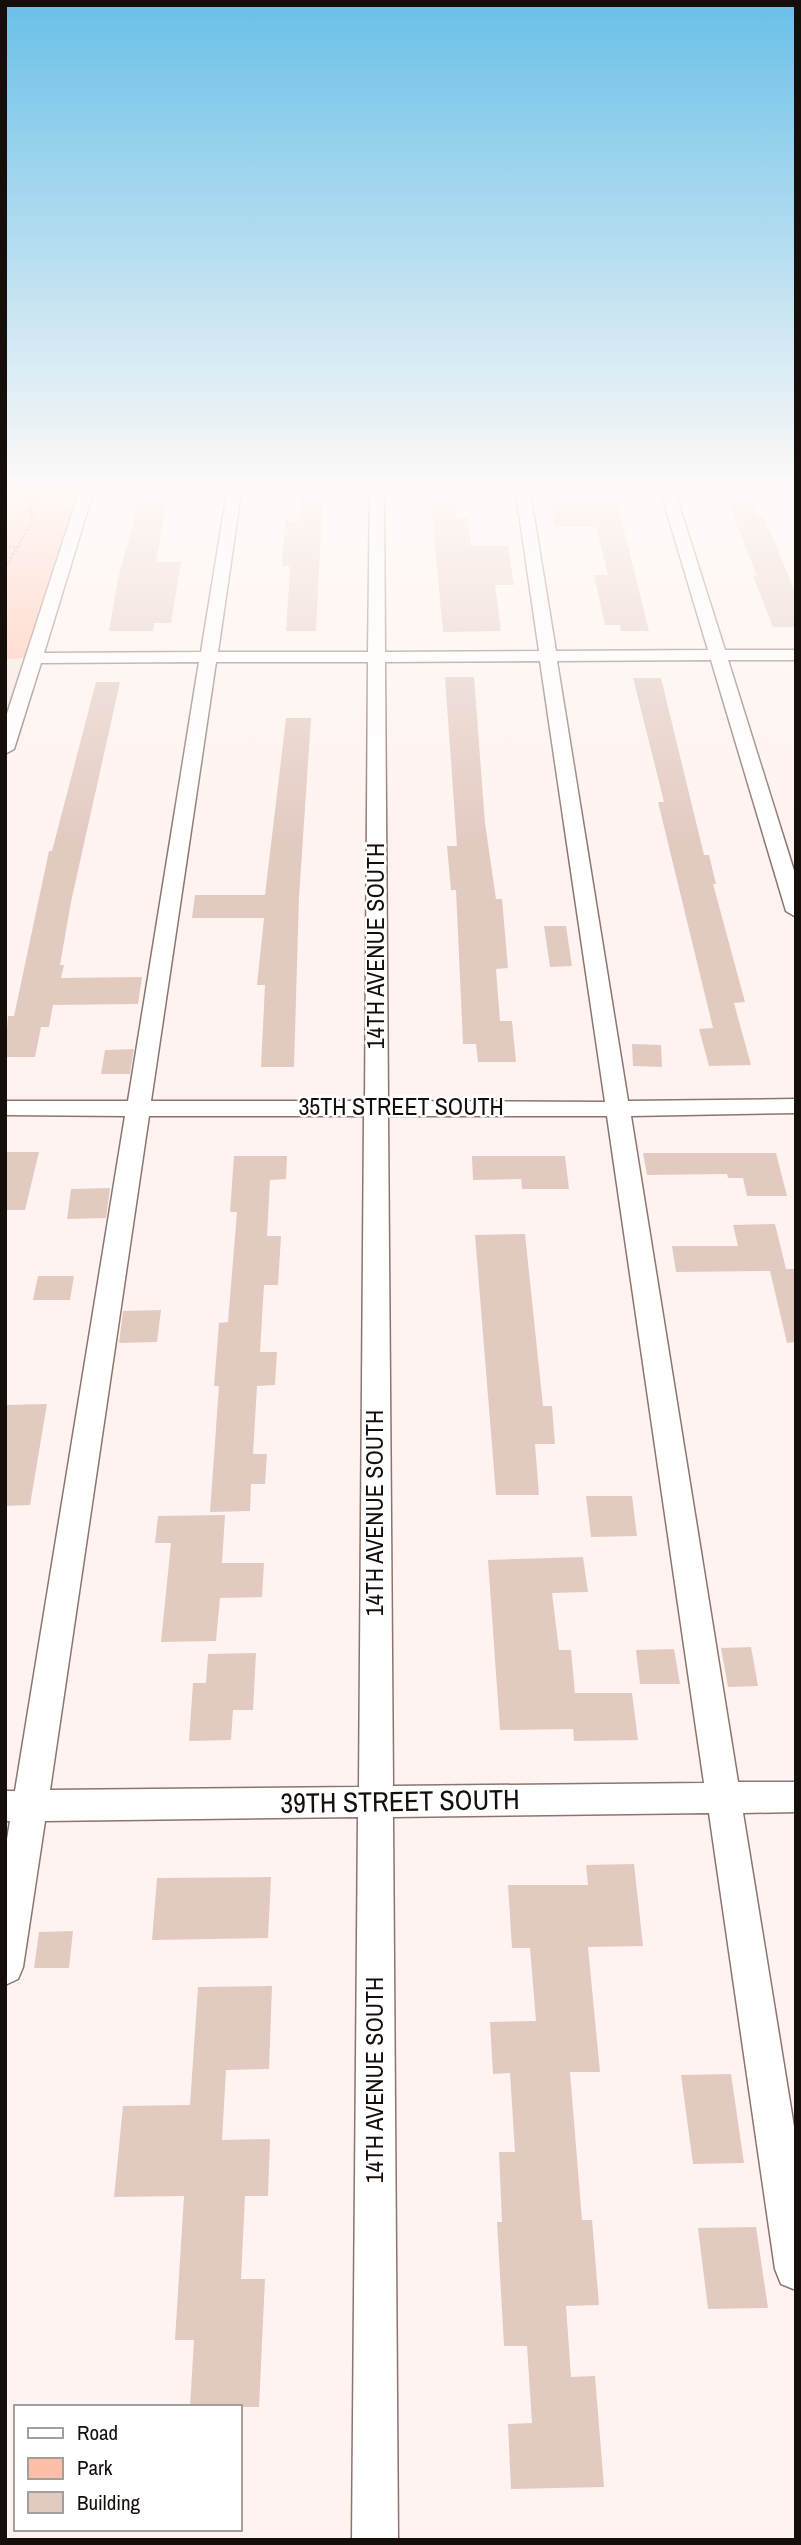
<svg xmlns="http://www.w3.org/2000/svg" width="801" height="2545" font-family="'Archivo Narrow',sans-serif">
<rect width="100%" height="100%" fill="#fef3f0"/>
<path fill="#f8e5de" d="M 32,658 L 5,749 L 5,659 Z"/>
<path fill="#febfa9" d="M 5,486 L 86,486 L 32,658 L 5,659 Z"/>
<path fill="#e3cac1" d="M 143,486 L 166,486 L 165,492 L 169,492 L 156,562 L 181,562 L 171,623 L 154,623 L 153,631 L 109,631 L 118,579 Z
M 586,486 L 613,486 L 649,631 L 621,631 L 620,625 L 605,625 L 594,575 L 608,575 L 596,527 L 555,527 L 548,493 L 588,492 Z
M 323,491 L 316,631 L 286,631 L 290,570 L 289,566 L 282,566 L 285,521 L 299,521 L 301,492 Z
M 430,493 L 454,493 L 457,518 L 468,518 L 471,546 L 508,546 L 514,585 L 495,585 L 501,631 L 443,632 Z
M 724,493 L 748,493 L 759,516 L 764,516 L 796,594 L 796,627 L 773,627 L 753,576 L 757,576 Z
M 445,677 L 474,677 L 485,823 L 496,899 L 502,899 L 508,968 L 496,969 L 500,1021 L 512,1021 L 516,1062 L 478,1062 L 476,1044 L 463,1044 L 456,890 L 451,890 L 447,846 L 457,846 Z
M 633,678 L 661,678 L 704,855 L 709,855 L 716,884 L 713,884 L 745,1002 L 734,1003 L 751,1065 L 709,1066 L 699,1029 L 713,1028 L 658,802 L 664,802 Z
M 96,682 L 120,682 L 71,902 L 60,965 L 64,965 L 61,978 L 142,977 L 138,1004 L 53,1005 L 49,1027 L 41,1027 L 35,1057 L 5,1057 L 8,1016 L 14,1016 L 49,851 L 52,851 Z
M 286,718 L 311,718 L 299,897 L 294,1067 L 261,1067 L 265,985 L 257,985 L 264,918 L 192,918 L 195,895 L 265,895 Z
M 544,926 L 566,926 L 572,966 L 550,967 Z
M 632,1044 L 661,1045 L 662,1067 L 633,1066 Z
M 134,1049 L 130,1074 L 101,1074 L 105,1050 Z
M 5,1152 L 39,1152 L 25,1210 L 5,1210 Z
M 643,1153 L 776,1153 L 787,1196 L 747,1196 L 743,1178 L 728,1178 L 727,1174 L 647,1175 Z
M 234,1156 L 287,1156 L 286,1179 L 270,1180 L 267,1236 L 281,1236 L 278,1285 L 264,1285 L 260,1352 L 277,1352 L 275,1385 L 257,1386 L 253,1454 L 267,1454 L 265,1484 L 251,1484 L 250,1511 L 210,1512 L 219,1386 L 214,1386 L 219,1323 L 228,1322 L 237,1212 L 230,1212 Z
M 472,1156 L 565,1156 L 569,1189 L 522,1189 L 521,1179 L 473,1180 Z
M 110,1188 L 106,1218 L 67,1219 L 71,1189 Z
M 775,1224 L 786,1269 L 796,1269 L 796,1342 L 787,1343 L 770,1271 L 676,1272 L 672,1246 L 738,1246 L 733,1225 Z
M 525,1234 L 543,1406 L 552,1406 L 555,1444 L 535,1444 L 539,1495 L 496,1495 L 475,1235 Z
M 38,1276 L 74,1276 L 70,1300 L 33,1300 Z
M 161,1310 L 157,1342 L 119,1343 L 123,1311 Z
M 47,1404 L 30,1505 L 5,1506 L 5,1405 Z
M 586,1496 L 632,1496 L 637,1536 L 591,1537 Z
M 225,1515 L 222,1563 L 264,1563 L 262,1597 L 220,1598 L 216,1641 L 161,1642 L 171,1543 L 155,1543 L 158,1516 Z
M 583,1557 L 588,1592 L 552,1593 L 559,1650 L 571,1650 L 575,1693 L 632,1693 L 638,1740 L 574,1741 L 573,1729 L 500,1730 L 488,1560 Z
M 751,1647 L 758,1686 L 728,1687 L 721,1648 Z
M 674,1649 L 680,1684 L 640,1684 L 636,1650 Z
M 256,1653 L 253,1710 L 233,1710 L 231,1740 L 189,1741 L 193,1683 L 206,1683 L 208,1654 Z
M 634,1864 L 643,1946 L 588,1947 L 600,2072 L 570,2072 L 582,2220 L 592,2220 L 599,2305 L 566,2306 L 571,2377 L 595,2376 L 604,2487 L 511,2489 L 508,2424 L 532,2423 L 527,2346 L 504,2346 L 497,2222 L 502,2222 L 499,2152 L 515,2152 L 510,2073 L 493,2074 L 490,2022 L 536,2021 L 530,1948 L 512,1948 L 508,1885 L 588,1885 L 586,1865 Z
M 271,1877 L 268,1938 L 152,1940 L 157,1878 Z
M 73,1931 L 69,1968 L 34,1968 L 39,1932 Z
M 272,1986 L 269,2069 L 226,2070 L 222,2140 L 270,2139 L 268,2196 L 245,2196 L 241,2279 L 265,2279 L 259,2407 L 190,2407 L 194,2340 L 175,2340 L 184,2196 L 114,2197 L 123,2106 L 190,2105 L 198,1987 Z
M 731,2074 L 744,2163 L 693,2164 L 681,2075 Z
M 756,2227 L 768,2308 L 708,2309 L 698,2228 Z"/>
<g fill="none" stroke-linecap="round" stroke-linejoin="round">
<defs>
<path id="minor" d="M 81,486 L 95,486 L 44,653 L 201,652 L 228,486 L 242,486 L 218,652 L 368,652 L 370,486 L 384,486 L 385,652 L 539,651 L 515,486 L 529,486 L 556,651 L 708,650 L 659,486 L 673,486 L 725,650 L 796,650 L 796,660 L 728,660 L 796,877 L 796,917 L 786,911 L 711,660 L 557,661 L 628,1101 L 796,1099 L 796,1113 L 631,1116 L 738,1782 L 796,1782 L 796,1812 L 743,1813 L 796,2139 L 796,2290 L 781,2284 L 775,2269 L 709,1813 L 393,1817 L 398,2540 L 352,2540 L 358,1817 L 45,1821 L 23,1967 L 18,1979 L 5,1985 L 5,1852 L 10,1821 L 5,1821 L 5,1791 L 15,1791 L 125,1116 L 5,1115 L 5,1101 L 128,1101 L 199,662 L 41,663 L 14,749 L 5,754 L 5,720 ZM 540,661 L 605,1102 L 388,1101 L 385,662 ZM 216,662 L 368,662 L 365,1101 L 151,1101 ZM 149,1116 L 364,1116 L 359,1787 L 50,1790 ZM 388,1116 L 607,1116 L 704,1783 L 393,1786 Z"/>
</defs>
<use href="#minor" stroke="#8c756d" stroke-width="3"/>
<path stroke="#9c928f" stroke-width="2.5" stroke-dasharray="2 2" stroke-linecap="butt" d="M 5,547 L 19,547
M 5,569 L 32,522 L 31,502 L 46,486"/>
<use href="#minor" fill="#fff" fill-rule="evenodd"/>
</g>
<linearGradient id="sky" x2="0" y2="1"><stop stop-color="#69c0e8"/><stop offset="0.58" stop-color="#fffaf8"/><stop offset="1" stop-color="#fffaf8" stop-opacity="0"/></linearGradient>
<rect width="801" height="842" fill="url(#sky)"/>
<g text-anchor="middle" stroke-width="5" stroke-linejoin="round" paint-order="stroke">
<g font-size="24" fill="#160e0b" stroke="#fff">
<text transform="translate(376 946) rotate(-90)" y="8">14TH AVENUE SOUTH</text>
<text x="401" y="1115">35TH STREET SOUTH</text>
<text transform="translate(375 1513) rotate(-90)" y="8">14TH AVENUE SOUTH</text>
<text transform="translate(375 2080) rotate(-90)" y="8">14TH AVENUE SOUTH</text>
</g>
<g font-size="28" fill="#160e0b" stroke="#fff">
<text transform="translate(400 1801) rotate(-1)" y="10">39TH STREET SOUTH</text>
</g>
</g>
<rect width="801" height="2545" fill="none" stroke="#160e0b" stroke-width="14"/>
<rect x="14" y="2405" width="228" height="126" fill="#ffffff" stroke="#a29f9d" stroke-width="2"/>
<rect x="28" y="2428" width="35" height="10" fill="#ffffff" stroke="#a29f9d" stroke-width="2"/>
<text x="77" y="2440" font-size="21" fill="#160e0b">Road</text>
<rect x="28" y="2458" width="35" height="21" fill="#febfa9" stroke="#a29f9d" stroke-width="2"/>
<text x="77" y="2475" font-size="21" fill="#160e0b">Park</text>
<rect x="28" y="2492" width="35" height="21" fill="#e3cac1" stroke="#a29f9d" stroke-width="2"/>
<text x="77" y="2510" font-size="21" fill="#160e0b">Building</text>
</svg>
